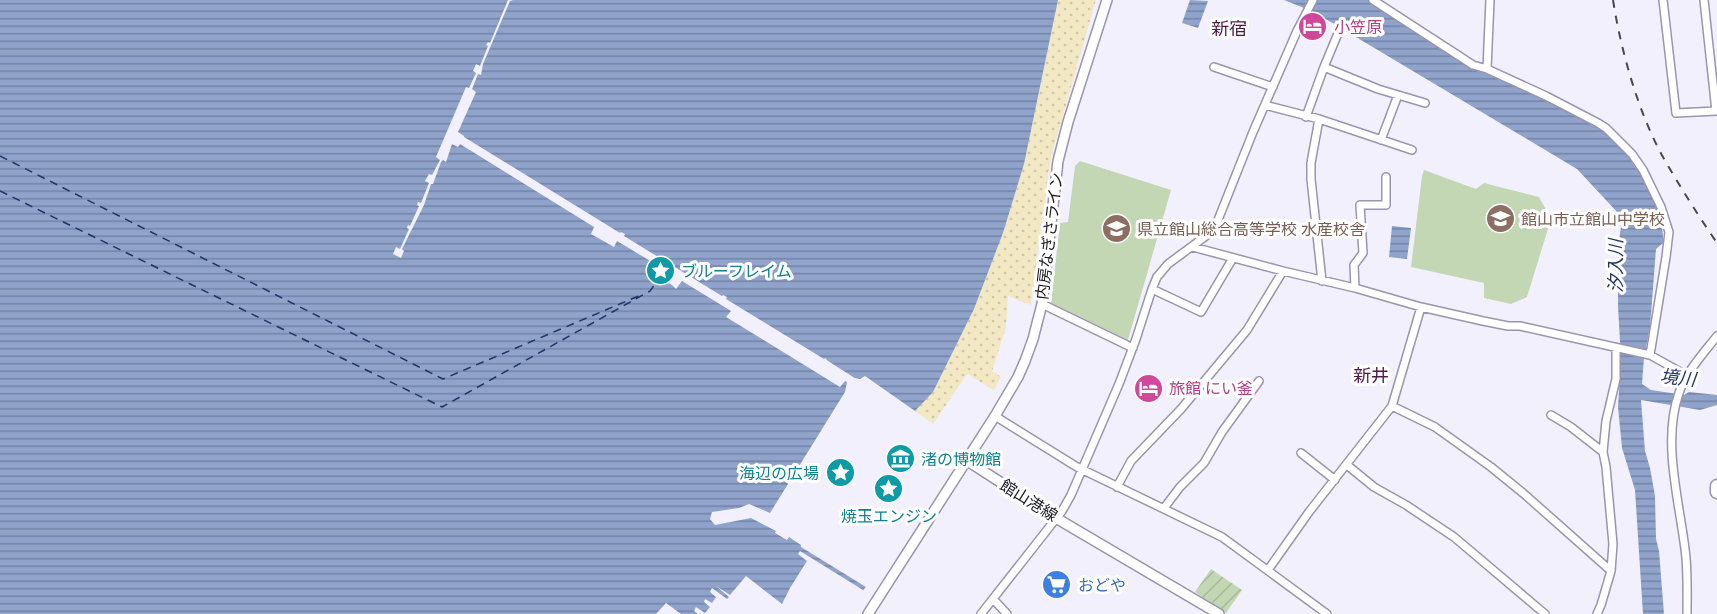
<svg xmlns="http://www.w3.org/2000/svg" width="1717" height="614" font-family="'Space Grotesk','Noto Sans JP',sans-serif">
<defs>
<pattern id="sand-dots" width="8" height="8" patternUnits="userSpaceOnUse" patternTransform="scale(1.5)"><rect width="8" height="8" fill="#f2e8c3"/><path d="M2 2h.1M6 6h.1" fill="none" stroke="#cfc6a7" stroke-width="1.8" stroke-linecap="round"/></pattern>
<pattern id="garden-furrows" width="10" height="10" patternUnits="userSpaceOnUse" patternTransform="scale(1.5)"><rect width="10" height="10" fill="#c3d7b5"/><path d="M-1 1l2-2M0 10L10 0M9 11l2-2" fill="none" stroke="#a7b89b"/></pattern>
<pattern id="water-rules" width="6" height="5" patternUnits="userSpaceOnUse" patternTransform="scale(1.5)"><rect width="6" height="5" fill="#8fa3cb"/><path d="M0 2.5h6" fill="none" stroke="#7484a4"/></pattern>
</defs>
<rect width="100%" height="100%" fill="#f2f0fc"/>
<path fill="#c3d7b5" d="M 1080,161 L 1171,190 L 1128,340 L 1051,303 L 1060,223 L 1068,222 L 1075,166 Z
M 1424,170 L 1476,189 L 1484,183 L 1539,197 L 1551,219 L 1527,297 L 1511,304 L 1484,298 L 1484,283 L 1411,267 L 1422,176 Z"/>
<path fill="url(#sand-dots)" d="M 1058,0 L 1096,0 L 1051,157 L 1031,305 L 1008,296 L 1006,327 L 992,371 L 1001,377 L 994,390 L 967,374 L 933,424 L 915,411 L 933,392 L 974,309 L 1003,233 L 1024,164 Z"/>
<path fill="url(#garden-furrows)" d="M 1211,569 L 1242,590 L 1226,613 L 1195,592 Z"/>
<path fill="url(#water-rules)" d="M 0,0 L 1058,0 L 1024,164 L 1003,233 L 974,309 L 933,392 L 915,411 L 865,376 L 860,379 L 855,378 L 847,382 L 845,392 L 770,513 L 749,504 L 739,508 L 712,512 L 710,519 L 715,525 L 751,518 L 776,531 L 775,533 L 787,540 L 789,537 L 801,545 L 801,547 L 866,587 L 863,590 L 800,551 L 798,554 L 807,561 L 790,588 L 782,604 L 746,576 L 730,595 L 716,586 L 729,597 L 727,599 L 712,588 L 710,592 L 716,597 L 712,603 L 705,599 L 704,602 L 710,607 L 705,613 L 696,607 L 694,611 L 698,614 L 681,614 L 666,603 L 656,614 L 0,614 Z
M 1190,0 L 1208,1 L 1198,28 L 1182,23 Z
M 1284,0 L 1368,0 L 1477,71 C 1499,76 1520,88 1540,98 C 1563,109 1588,119 1609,135 C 1638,158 1665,205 1663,243 L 1656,249 L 1650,327 L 1644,358 L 1642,384 L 1651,390 L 1684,395 L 1689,392 L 1717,395 L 1717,405 L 1700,410 L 1641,400 L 1645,451 L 1650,468 L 1655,496 L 1656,539 L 1659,551 L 1664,614 L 1643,614 L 1635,490 L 1622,448 L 1618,407 L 1621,358 L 1618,307 L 1618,247 L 1621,227 L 1618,213 L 1577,169 L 1314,12 Z
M 1392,226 L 1411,228 L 1407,259 L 1389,257 Z"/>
<path fill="#f2f0fc" d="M 508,0 L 513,0 L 510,1 L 483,64 L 481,75 L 478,74 L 472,89 L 476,92 L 458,132 L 464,136 L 464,137 L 620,233 L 621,232 L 625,234 L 624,236 L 722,296 L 723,295 L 727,297 L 726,299 L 824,359 L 825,358 L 828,361 L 861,382 L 855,381 L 850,384 L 845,381 L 840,387 L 726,317 L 731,311 L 682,281 L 676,289 L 672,285 L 652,273 L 657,265 L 617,241 L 614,247 L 591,234 L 594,227 L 460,144 L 458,147 L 452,144 L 446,162 L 443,160 L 441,162 L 433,184 L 431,184 L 424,205 L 402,249 L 404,251 L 401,258 L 393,254 L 396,247 L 400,249 L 409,229 L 407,228 L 408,225 L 410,226 L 419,206 L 417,205 L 418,202 L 421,203 L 429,183 L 425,181 L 429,174 L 432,175 L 440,160 L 436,157 L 466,87 L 469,88 L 476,73 L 473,71 L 476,64 L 480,66 L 488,46 L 486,45 L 488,42 L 490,43 Z"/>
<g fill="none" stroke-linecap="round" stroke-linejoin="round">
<path stroke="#1f3467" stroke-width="1.5" stroke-dasharray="8 6" stroke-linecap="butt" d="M 0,156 L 443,379 L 641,295
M 0,191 L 442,407 L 650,291 L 662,275"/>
<defs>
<path id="street" d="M 1373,0 L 1473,65 L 1487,69
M 1490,0 L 1487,69 L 1546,96 L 1598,123 L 1606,128 L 1632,154 L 1643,170 L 1661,207 L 1669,232 L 1666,257 L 1650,355
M 1663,0 L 1676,113 L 1717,111
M 1704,0 L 1716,111
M 1214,67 L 1273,87
M 1324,67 L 1378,89 L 1425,103
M 1265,105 L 1319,119 L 1412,150
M 1306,117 L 1324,67 L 1339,31
M 1319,119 L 1311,163 L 1311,179 L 1322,281
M 1381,140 L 1398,95
M 1193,247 L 1283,271 L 1355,288 L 1421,307 L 1483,321 L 1508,326 L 1520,326 L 1650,355 L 1686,375
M 1355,288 L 1354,265 L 1363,253 L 1360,205 L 1386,205 L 1386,177
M 1152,289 L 1201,312 L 1233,258
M 1042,304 L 1133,348
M 1392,406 L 1435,427 L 1491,467 L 1523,493 L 1611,571
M 1551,415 L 1571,427 L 1603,452
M 995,416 L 1077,467 L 1222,537 L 1327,614
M 1301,453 L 1335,480
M 1347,465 L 1374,487 L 1406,505 L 1454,537 L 1545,614
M 1117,487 L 1131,461 L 1181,409 L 1247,330 L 1283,271
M 1164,508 L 1180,487 L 1204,463 L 1222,432 L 1259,381
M 1268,570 L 1309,512 L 1392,406 L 1421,307
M 993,599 L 1007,614
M 981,614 L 1062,511 L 1071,495 L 1119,384 L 1136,339 L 1152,289 L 1157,277 L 1168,264 L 1214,230 L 1253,132 L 1297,31 L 1313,0
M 1597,614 L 1601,605 L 1611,571 L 1613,544 L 1606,467 L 1603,452 L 1606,421 L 1616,379 L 1616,348
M 1687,614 C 1687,593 1688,570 1685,549 C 1679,500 1662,441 1679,393 C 1686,372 1703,354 1717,336"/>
<path id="secondary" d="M 966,460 L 1056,518 L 1219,614
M 868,614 L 995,416 L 1018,377 L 1025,361 L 1033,339 L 1042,304 L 1058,161 L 1068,122 L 1107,0"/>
<path id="highway" d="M 1717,486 L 1717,492"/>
</defs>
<use href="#street" stroke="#9a94af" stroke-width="10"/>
<use href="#secondary" stroke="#9a94af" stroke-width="12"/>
<use href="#highway" stroke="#9a94af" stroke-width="15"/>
<use href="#street" stroke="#fff" stroke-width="7"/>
<use href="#secondary" stroke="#fff" stroke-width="9"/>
<use href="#highway" stroke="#fff" stroke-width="12"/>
<path stroke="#494752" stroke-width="2" stroke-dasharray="8 8" stroke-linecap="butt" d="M 1613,0 C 1621,51 1638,112 1663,157 C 1680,187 1698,215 1717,243"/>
</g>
<defs>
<symbol id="hotel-disc" viewBox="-11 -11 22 22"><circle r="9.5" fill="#d1479c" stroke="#fff"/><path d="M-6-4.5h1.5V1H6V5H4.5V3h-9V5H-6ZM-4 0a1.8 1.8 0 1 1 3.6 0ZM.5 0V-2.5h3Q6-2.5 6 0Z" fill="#fff"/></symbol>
<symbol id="school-disc" viewBox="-11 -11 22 22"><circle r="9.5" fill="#8d6e63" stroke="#fff"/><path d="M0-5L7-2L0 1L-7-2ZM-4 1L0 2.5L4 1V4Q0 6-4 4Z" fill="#fff"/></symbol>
<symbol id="sight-disc" viewBox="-11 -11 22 22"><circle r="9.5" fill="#0f9aa8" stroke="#fff"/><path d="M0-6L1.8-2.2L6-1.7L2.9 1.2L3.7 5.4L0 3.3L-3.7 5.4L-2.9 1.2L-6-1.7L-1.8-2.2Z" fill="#fff"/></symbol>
<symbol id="museum-disc" viewBox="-11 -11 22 22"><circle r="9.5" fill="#0f9aa8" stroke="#fff"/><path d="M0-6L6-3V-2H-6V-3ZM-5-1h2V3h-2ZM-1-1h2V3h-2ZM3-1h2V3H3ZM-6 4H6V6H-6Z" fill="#fff"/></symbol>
<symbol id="supermarket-disc" viewBox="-11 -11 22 22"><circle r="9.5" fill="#3f7fe0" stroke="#fff"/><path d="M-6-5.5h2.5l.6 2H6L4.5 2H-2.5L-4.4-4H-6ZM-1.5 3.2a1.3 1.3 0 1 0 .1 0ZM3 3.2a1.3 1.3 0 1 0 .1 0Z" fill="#fff"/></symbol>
</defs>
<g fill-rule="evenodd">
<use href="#hotel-disc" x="1296" y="10" width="33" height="33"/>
<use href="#school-disc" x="1484" y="202" width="33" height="33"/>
<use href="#school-disc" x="1100" y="212" width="33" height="33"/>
<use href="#sight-disc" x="644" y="254" width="33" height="33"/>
<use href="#hotel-disc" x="1132" y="372" width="33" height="33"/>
<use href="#museum-disc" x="884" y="442" width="33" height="33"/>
<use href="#sight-disc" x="824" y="456" width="33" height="33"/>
<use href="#sight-disc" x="872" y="472" width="33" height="33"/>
<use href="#supermarket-disc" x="1040" y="568" width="33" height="33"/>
</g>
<g text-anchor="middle" stroke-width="6" stroke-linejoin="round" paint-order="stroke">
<g font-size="16" fill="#b23c85" stroke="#fff" text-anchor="start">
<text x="1334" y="33">小笠原</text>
<text x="1169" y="394">旅館 にい釜</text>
</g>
<g font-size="16" fill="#785e54" stroke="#fff" text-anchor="start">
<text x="1521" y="225">館山市立館山中学校</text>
<text x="1137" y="235">県立館山総合高等学校 水産校舎</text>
</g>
<g font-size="16" fill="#1b1923" stroke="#fff">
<text transform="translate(1049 236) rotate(-83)" y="6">内房なぎさライン</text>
<text transform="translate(1029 500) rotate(32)" y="6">館山港線</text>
</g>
<g font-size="16" fill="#0d838f" stroke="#fff" text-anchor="start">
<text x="681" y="277">ブルーフレイム</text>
<text x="921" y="465">渚の博物館</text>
<text x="819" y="479" text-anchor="end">海辺の広場</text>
<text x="889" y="522" text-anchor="middle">焼玉エンジン</text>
</g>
<g font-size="16" fill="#366cbe" stroke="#fff" text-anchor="start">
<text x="1078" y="591">おどや</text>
</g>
<g font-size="18" fill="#4d1947" stroke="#fff">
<text x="1229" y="35">新宿</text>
<text x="1371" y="382">新井</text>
</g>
<g font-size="18" font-style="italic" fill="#1f3467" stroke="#fff">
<text transform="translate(1616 266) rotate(-90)" y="6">汐入川</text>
<text transform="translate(1678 378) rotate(6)" y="6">境川</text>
</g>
</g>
</svg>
